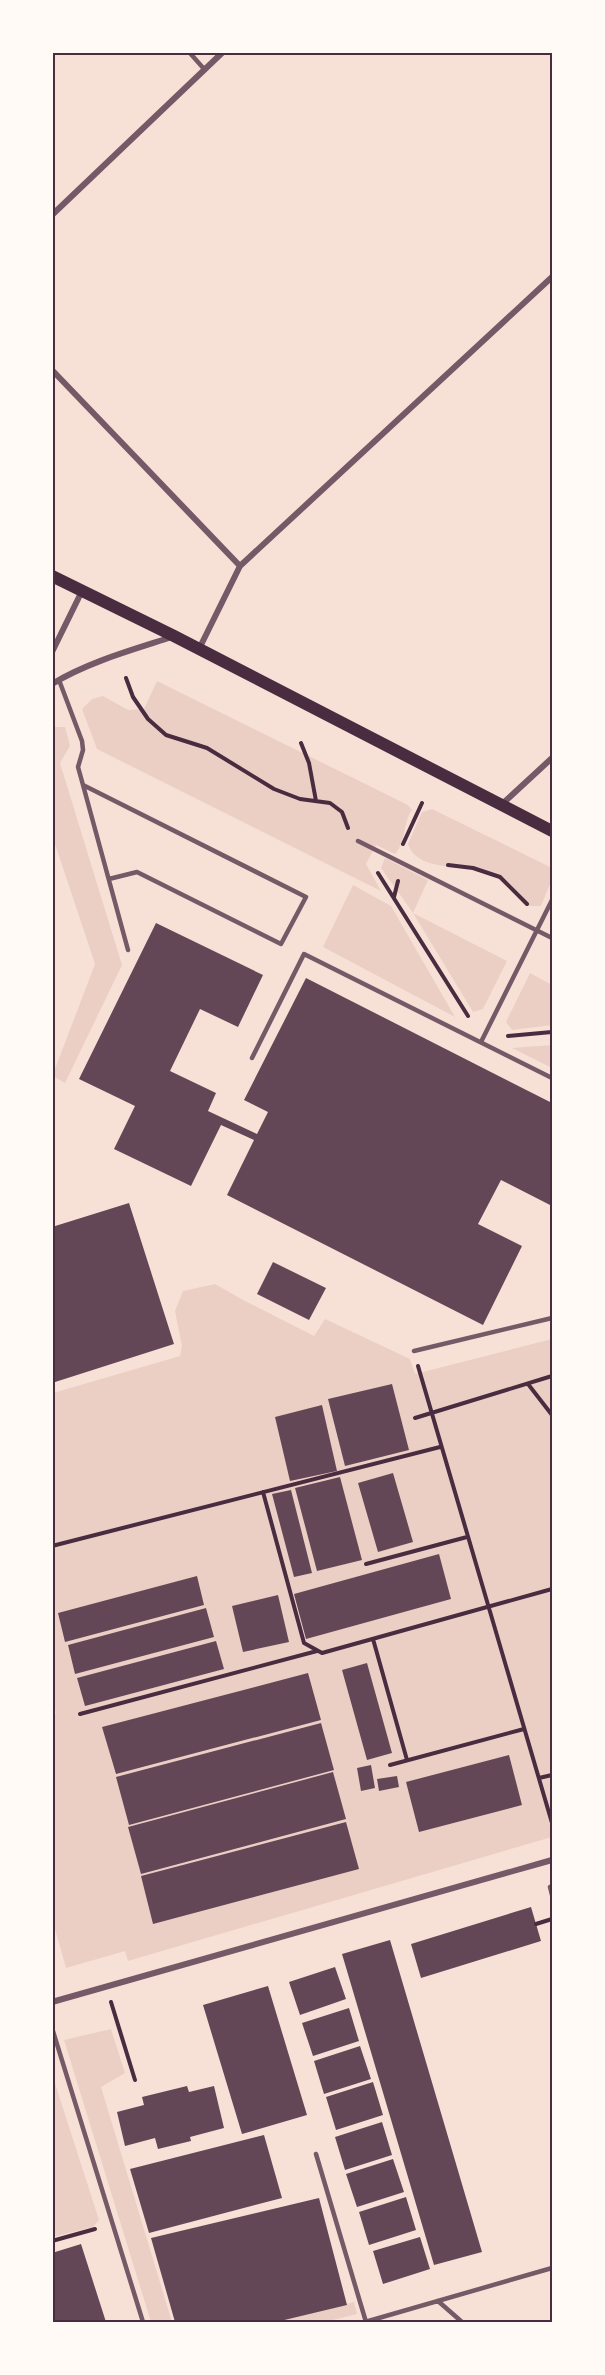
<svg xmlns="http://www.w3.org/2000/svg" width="605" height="2375" font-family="Raleway,sans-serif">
<rect width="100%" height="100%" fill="#f7e1d7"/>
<path fill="#ebcfc5" d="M 157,681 L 408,805 L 412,810 C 403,822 406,842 395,854 L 376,845 L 366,864 L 381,891 L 97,749 L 82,709 L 92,699 L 103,696 L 128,710 L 144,709 Z
M 53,727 L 65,727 L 70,746 L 60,763 L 122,965 L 65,1083 L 53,1076 L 53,1074 L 95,964 L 53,838 Z
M 432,809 L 552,868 L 552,879 L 541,906 L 529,906 C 520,897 510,883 499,877 C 472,861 419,876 408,844 L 422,812 Z
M 385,858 L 428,880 L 413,913 L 507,961 L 483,1009 L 473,1012 L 413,913 L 381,868 Z
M 353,885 L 391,906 L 455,1017 L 323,947 Z
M 530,973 L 552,985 L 552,1025 L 512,1030 L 506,1022 Z
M 552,1045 L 552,1068 L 512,1048 Z
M 215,1284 L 245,1301 L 314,1336 L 325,1319 L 410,1359 L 415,1374 L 552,1339 L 552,1837 L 128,1961 L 125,1951 L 66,1968 L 53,1922 L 52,1715 L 56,1714 L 53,1700 L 53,1393 L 180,1356 L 182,1346 L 175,1311 L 183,1291 Z
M 111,2029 L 125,2073 L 101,2087 L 172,2322 L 151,2322 L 64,2040 Z
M 52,2074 L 99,2220 L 93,2227 L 53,2237 Z
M 354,2302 L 357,2314 L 325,2322 L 275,2322 Z"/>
<path fill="#644757" d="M 156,923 L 263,975 L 238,1027 L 200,1009 L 170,1071 L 216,1093 L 208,1111 L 257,1134 L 268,1112 L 244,1100 L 306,978 L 552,1103 L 552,1206 L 501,1180 L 478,1224 L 522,1246 L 483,1325 L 227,1195 L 254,1140 L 221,1125 L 191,1186 L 114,1149 L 135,1106 L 79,1079 Z
M 129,1203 L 174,1344 L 52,1383 L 52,1227 Z
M 273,1262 L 326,1288 L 309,1320 L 257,1294 Z
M 392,1384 L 409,1450 L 345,1466 L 328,1399 Z
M 322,1405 L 337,1471 L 290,1481 L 275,1417 Z
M 393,1473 L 413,1542 L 378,1552 L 358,1483 Z
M 340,1477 L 362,1560 L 317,1571 L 295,1488 Z
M 291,1490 L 312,1573 L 294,1577 L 272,1494 Z
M 439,1554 L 451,1599 L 306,1639 L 294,1594 Z
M 197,1576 L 204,1605 L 65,1642 L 58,1613 Z
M 278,1595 L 289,1642 L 243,1652 L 232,1606 Z
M 206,1608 L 214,1637 L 75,1674 L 68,1645 Z
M 216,1641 L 224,1669 L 85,1706 L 77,1678 Z
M 367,1663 L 392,1753 L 367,1760 L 342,1670 Z
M 308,1673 L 321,1720 L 116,1774 L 102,1727 Z
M 321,1723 L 334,1770 L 129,1825 L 116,1777 Z
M 509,1755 L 522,1805 L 419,1832 L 406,1782 Z
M 371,1765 L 375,1788 L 361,1791 L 357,1768 Z
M 333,1772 L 346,1819 L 141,1874 L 128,1827 Z
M 397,1776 L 399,1787 L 379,1791 L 377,1779 Z
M 346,1822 L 359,1869 L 153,1924 L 141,1876 Z
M 531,1907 L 541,1941 L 421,1978 L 411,1944 Z
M 390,1940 L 482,2252 L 434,2265 L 342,1954 Z
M 335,1967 L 346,1999 L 300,2015 L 289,1982 Z
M 268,1986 L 307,2115 L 242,2134 L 203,2005 Z
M 349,2008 L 359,2041 L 313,2056 L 302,2023 Z
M 360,2046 L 371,2079 L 324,2094 L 314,2061 Z
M 373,2082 L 383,2115 L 336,2130 L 326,2097 Z
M 187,2086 L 189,2092 L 214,2086 L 224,2128 L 190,2137 L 191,2141 L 158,2149 L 155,2138 L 125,2146 L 117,2112 L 144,2105 L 142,2097 Z
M 382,2122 L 392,2155 L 345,2170 L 335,2137 Z
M 264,2135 L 282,2198 L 149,2233 L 130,2169 Z
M 393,2159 L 404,2192 L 357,2207 L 346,2174 Z
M 406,2197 L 416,2230 L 369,2245 L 359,2212 Z
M 319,2198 L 347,2305 L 276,2322 L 175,2322 L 151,2238 Z
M 420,2237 L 430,2269 L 383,2284 L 373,2251 Z
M 81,2244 L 106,2322 L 52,2322 L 52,2253 Z"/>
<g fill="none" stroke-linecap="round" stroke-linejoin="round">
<path stroke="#4a2c40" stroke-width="4" d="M 126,678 L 133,697 L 148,719 L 166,735 L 207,748 L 274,789 L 300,799 L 330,803 L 342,812 L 348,828
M 301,743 L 309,763 L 316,801
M 403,844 L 422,803
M 448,865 L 473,868 L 500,877 L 527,904
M 378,873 L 468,1016
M 394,897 L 398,881
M 508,1036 L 552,1032
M 418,1366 L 552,1823
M 528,1384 L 552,1415
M 415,1418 L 552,1376
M 263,1492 L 304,1643 L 322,1653 L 552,1589
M 52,1546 L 440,1447
M 366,1564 L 467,1537
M 373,1639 L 407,1760
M 80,1714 L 317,1651
M 390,1765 L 524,1729
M 539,1778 L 552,1775
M 536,1924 L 552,1919
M 111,2002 L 135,2080
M 52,2241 L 95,2229"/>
<path stroke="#755966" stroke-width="4.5" d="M 189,52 L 205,70
M 59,680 L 82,741 L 83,750 L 78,767 L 83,785 L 306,897 L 281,944 L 137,872 L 109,879
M 83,785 L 128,950
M 358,841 L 552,938
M 481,1042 L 552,900
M 252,1058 L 304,954 L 552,1078
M 414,1351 L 552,1318
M 550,1887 L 552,1895
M 52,2028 L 143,2322
M 316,2154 L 366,2322
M 438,2301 L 462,2322
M 365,2322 L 552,2268"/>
<path stroke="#755966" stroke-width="6" d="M 52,215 L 223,52
M 52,370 L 240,566
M 199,649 L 240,566 L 552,277
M 52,652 L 82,591
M 52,684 C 88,662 132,650 172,637
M 501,805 L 552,758
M 52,2002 L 552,1860"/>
<path stroke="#4a2c40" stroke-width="12" d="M 52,576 L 174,636 L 552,831"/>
</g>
<rect width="605" height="2375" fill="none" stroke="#fffaf5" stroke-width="108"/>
<rect x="54" y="54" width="497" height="2267" fill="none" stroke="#4a2c40" stroke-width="2"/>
</svg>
